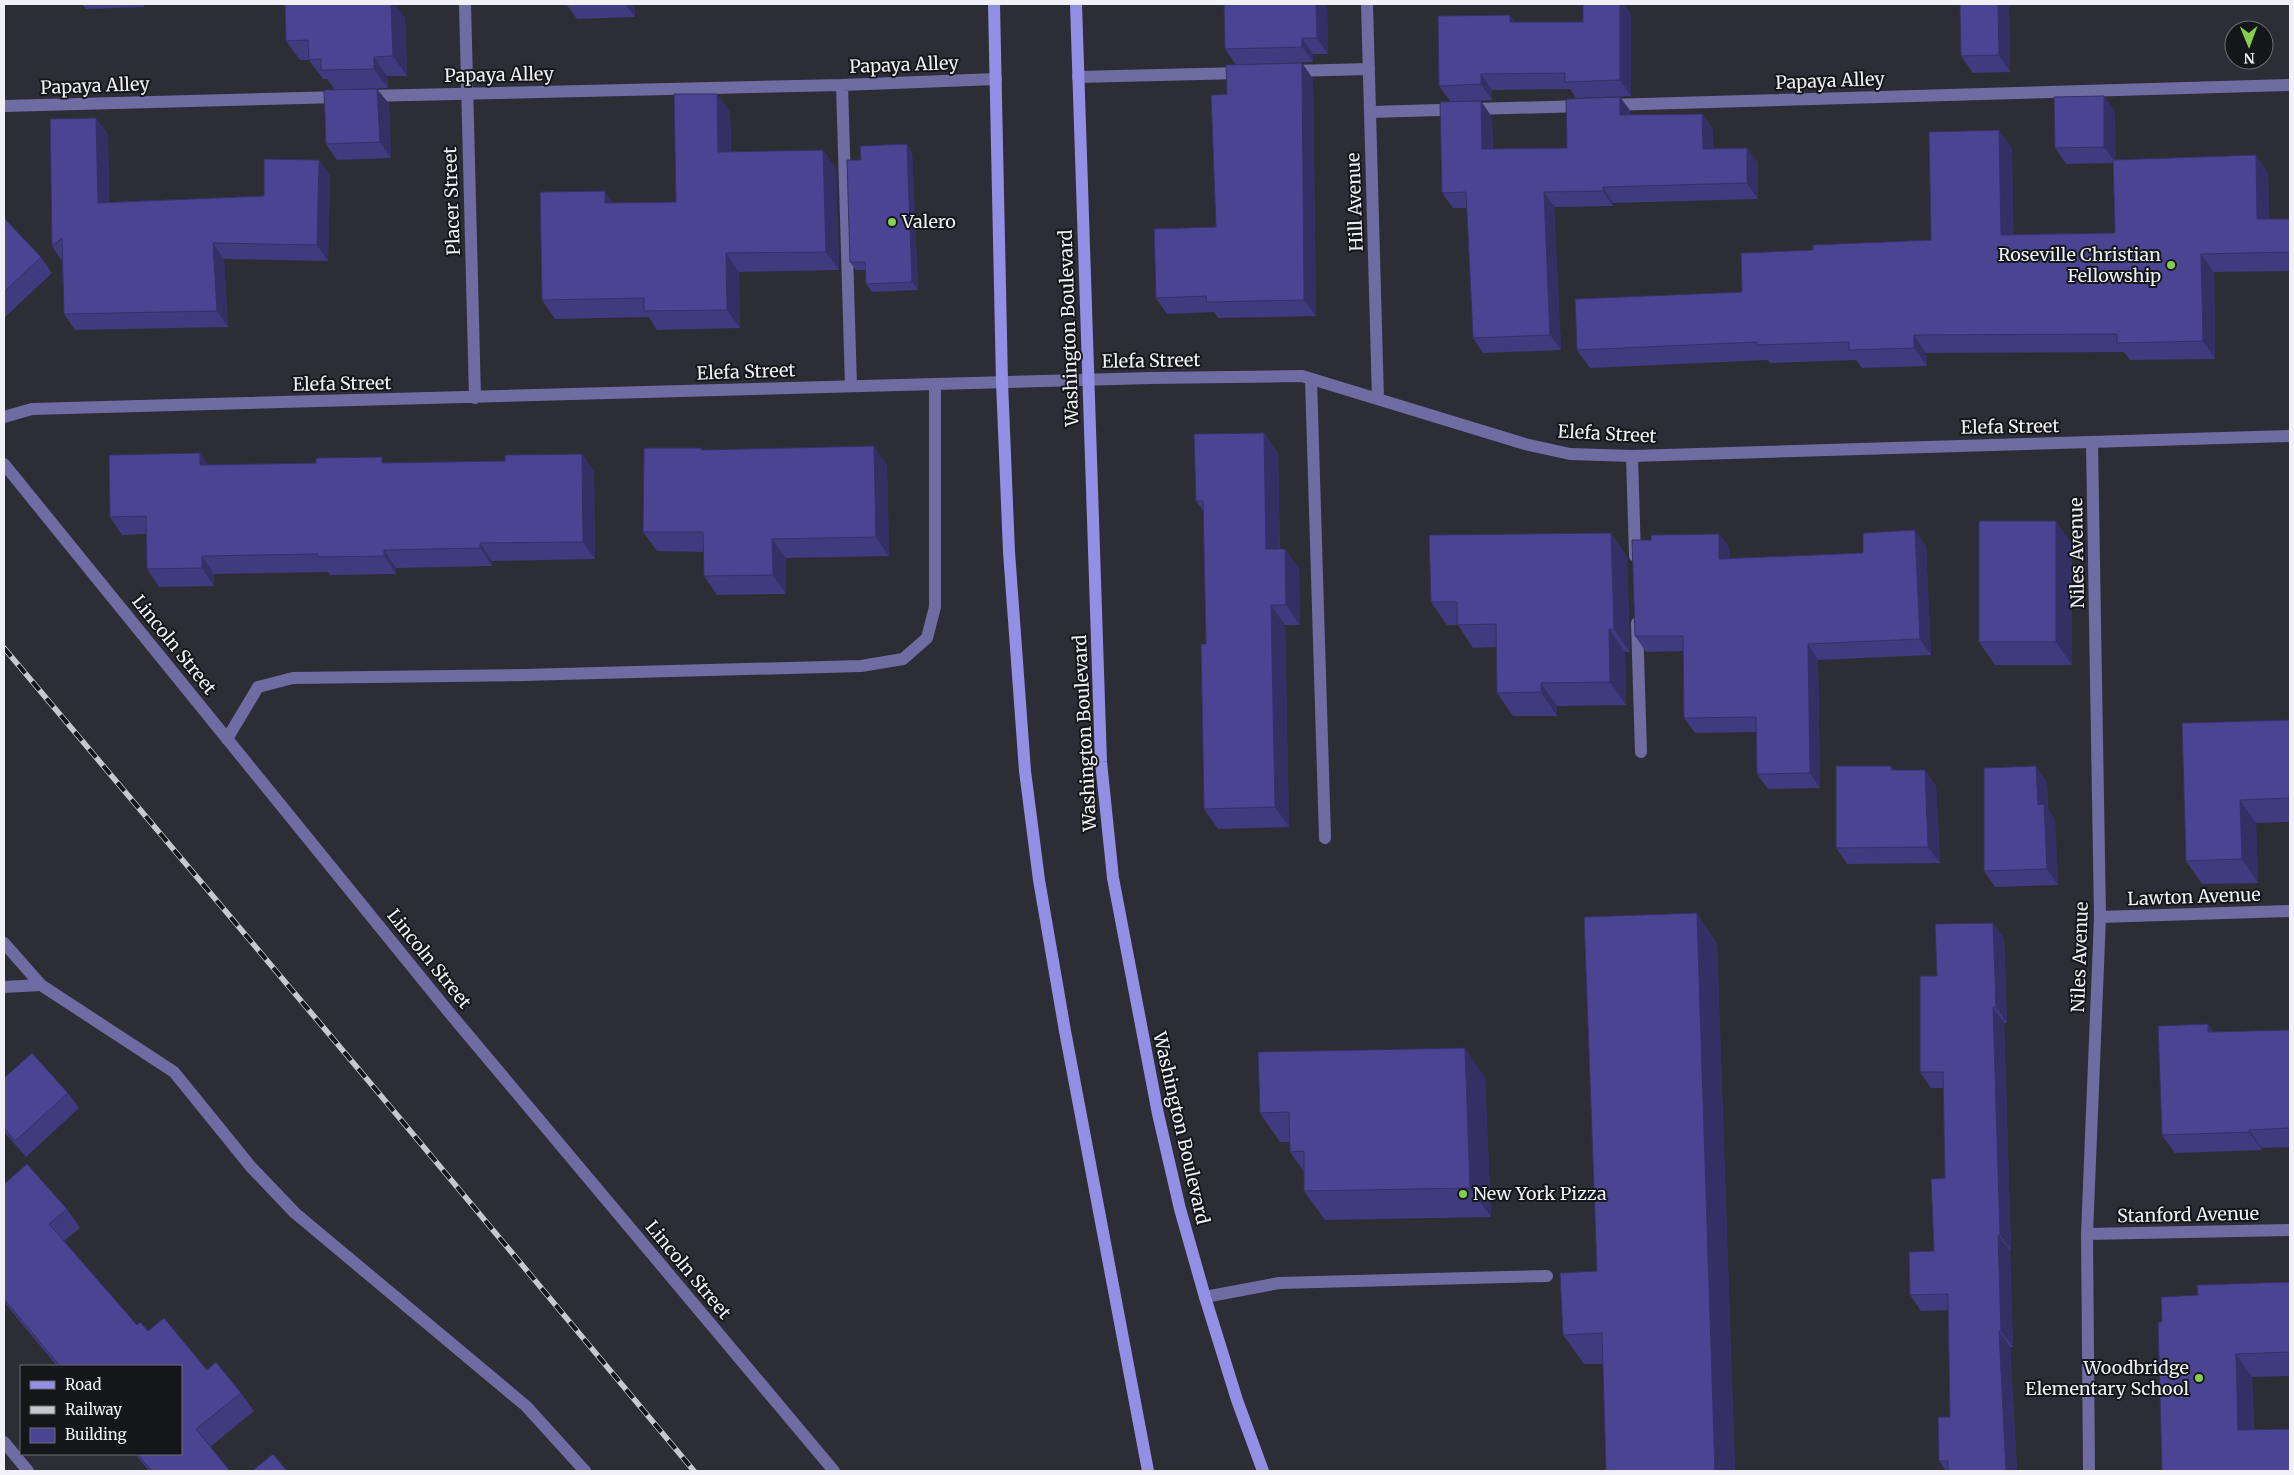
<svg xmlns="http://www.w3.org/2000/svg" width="2294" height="1475" font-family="Merriweather,serif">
<rect width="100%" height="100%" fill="#2d2d36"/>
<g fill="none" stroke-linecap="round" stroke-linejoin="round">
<path stroke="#6e6ca3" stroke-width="12" d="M 1291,71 L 1369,69
M 1078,77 L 1241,73
M 842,85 L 851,386
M 366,96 L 842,85 L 996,79
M 1608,105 L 2290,85
M 4,106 L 341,97
M 1370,112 L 1583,106
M 1311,379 L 1325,838
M 1632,456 L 1635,556
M 1637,623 L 1641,752
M 227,739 L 258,687 L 293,678 L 524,675 L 861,666 L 903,659 L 927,638 L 935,607 L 935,384
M 41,985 L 174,1072 L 251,1167 L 295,1213 L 526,1406 L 585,1471
M 1205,1297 L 1279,1283 L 1547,1276"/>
<path stroke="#6e6ca3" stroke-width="12" d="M 465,4 L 475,398
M 1367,4 L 1378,399
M 4,417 L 32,409 L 1151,378 L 1302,376 L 1525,444 L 1570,454 L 1632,456 L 2290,436
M 4,464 L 448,1011 L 834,1471
M 2100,917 L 2290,911
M 4,943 L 41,985
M 4,987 L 41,985
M 2087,1234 L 2290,1230
M 4,1442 L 28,1471
M 2089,1471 L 2087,1234 L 2100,917 L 2092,443"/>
<path stroke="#928fe5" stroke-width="12" d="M 994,4 L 1002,382 L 1009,552 L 1025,771 L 1039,880 L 1065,1031 L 1148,1471
M 1076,4 L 1101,762 L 1113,878 L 1158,1114 L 1180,1209 L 1205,1297 L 1237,1400 L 1263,1471"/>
<defs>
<path id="rail" d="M 4,648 L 382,1097 L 694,1471"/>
</defs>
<use href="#rail" stroke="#c8c8cf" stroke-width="5.5"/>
<use href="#rail" stroke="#15161a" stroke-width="4" stroke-dasharray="11" stroke-linecap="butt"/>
</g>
<path fill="#403a7e" d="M 82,4 L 144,4 L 144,7 L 86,9 Z
M 566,4 L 634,4 L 635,17 L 577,19 Z
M 1327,4 L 1328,54 L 1313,54 L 1313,62 L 1236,65 L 1225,49 Z
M 1960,4 L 2009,4 L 2010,72 L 1973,73 L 1961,56 Z
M 1631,14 L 1631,96 L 1576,98 L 1570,89 L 1492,90 L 1492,100 L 1451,102 L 1439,86 L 1514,22 L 1583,22 Z
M 405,17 L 407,76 L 387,76 L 388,88 L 335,90 L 327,79 L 323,79 L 309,60 L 300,60 L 286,41 Z
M 1302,63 L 1313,79 L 1316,316 L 1218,318 L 1214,312 L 1167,314 L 1156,298 L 1216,227 L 1227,94 Z
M 377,89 L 389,104 L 391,158 L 337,160 L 326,144 Z
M 2104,96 L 2115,112 L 2115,160 L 2256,155 L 2268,173 L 2269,219 L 2290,219 L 2290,271 L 2214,272 L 2215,359 L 2130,360 L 2124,352 L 1926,353 L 1927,366 L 1862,368 L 1856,360 L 1770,363 L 1768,360 L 1590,368 L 1577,350 L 1742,292 L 1813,250 L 1931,240 L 2012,148 L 2013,234 L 2115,233 L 2113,163 L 2066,164 L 2055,148 Z
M 1620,97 L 1631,112 L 1631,115 L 1702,114 L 1713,129 L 1713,149 L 1747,148 L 1758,163 L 1758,199 L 1613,203 L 1613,206 L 1554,207 L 1561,350 L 1483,353 L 1473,338 L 1467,208 L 1453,208 L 1442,193 L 1492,117 L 1493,149 L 1567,148 Z
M 730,112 L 731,152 L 823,150 L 836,169 L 839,270 L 739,272 L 740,328 L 657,330 L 649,317 L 555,319 L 542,300 L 613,203 L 676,202 Z
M 108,134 L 109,202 L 264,196 L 319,160 L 330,176 L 328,261 L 224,259 L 228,327 L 75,330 L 64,314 L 62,261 L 52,246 Z
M 912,152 L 918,290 L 872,292 L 866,284 L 865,270 L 856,270 L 850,262 L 861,160 Z
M 4,218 L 41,257 L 52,273 L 4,318 Z
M 1264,433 L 1278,453 L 1280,549 L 1285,549 L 1299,569 L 1300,625 L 1285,625 L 1289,827 L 1218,829 L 1204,809 L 1206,644 L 1204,512 L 1196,501 Z
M 701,448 L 703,450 L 887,465 L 889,556 L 786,558 L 786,594 L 717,595 L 704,576 L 704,552 L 657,551 L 643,532 Z
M 582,454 L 594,472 L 595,559 L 492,561 L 492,566 L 396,568 L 396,574 L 330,575 L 328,572 L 214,574 L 214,586 L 159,587 L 147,569 L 146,534 L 122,535 L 110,517 L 208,465 L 505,461 Z
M 1719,534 L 1730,549 L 1730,558 L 1863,553 L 1926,546 L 1931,655 L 1818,660 L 1820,788 L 1768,789 L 1757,774 L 1756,732 L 1695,733 L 1684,718 L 1683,651 L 1646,652 L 1635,636 L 1651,540 Z
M 2072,544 L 2072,665 L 1995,665 L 1979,642 Z
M 1627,556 L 1630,652 L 1625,652 L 1626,705 L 1557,706 L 1557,716 L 1513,716 L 1497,693 L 1496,647 L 1473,648 L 1458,625 L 1447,625 L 1431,602 Z
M 2290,720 L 2290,822 L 2256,823 L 2258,883 L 2202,884 L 2186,861 Z
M 1891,766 L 1894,770 L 1925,770 L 1936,786 L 1940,863 L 1847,864 L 1836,848 Z
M 2047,782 L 2048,809 L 2055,820 L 2058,885 L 1995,887 L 1984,871 Z
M 2004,938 L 2007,1023 L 2004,1023 L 2011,1250 L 2010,1251 L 2013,1347 L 2010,1347 L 2017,1471 L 1946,1471 L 1939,1461 L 1950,1417 L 1948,1310 L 1921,1311 L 1910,1295 L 1934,1251 L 1945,1178 L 1943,1088 L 1931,1088 L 1920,1072 L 1937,976 Z
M 1717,943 L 1735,1471 L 1606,1471 L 1603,1364 L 1584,1364 L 1563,1335 L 1597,1271 Z
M 2208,1024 L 2213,1032 L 2290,1030 L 2290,1147 L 2262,1148 L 2262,1150 L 2175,1153 L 2162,1135 Z
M 1485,1077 L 1491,1217 L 1325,1220 L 1304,1191 L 1304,1172 L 1290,1152 L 1290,1142 L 1280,1142 L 1260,1113 Z
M 4,1078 L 68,1093 L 79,1108 L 26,1157 L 4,1132 Z
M 4,1184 L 67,1209 L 80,1228 L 64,1241 L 137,1325 L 148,1331 L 241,1393 L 254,1411 L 210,1447 L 230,1471 L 149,1471 L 135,1454 L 181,1454 L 181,1366 L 57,1366 L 4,1302 Z
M 2290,1282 L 2290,1376 L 2252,1377 L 2254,1430 L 2162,1471 L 2198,1295 Z"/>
<path fill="#343066" d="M 386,4 L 395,4 L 405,17 L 407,76 L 393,56 Z
M 625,4 L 634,4 L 635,17 Z
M 1316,4 L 1327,4 L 1328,54 L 1317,38 Z
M 1620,4 L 1624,4 L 1631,14 L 1631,96 L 1620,80 Z
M 1998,4 L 2009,4 L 2010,72 L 1999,55 Z
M 1510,15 L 1521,31 L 1510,22 Z
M 1302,38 L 1313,54 L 1313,62 L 1302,47 Z
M 374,57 L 387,76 L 388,88 L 374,69 Z
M 1302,63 L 1313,79 L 1316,316 L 1304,300 Z
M 1481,74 L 1492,90 L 1492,100 L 1481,84 Z
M 377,89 L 389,104 L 391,158 L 380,142 Z
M 717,94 L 730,112 L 731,171 L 718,152 Z
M 2104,96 L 2115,112 L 2116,163 L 2104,147 Z
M 1620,97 L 1631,112 L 1631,131 L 1620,115 Z
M 1481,101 L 1492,117 L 1493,164 L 1482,149 Z
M 1702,114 L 1713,129 L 1714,164 L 1703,149 Z
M 96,118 L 108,134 L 109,219 L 98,203 Z
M 1999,130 L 2012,148 L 2014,253 L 2001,235 Z
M 907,144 L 912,152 L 918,290 L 912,282 Z
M 1747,148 L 1758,163 L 1758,199 L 1747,183 Z
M 823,150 L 836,169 L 839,270 L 826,252 Z
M 2256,155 L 2268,173 L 2270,237 L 2257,219 Z
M 319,160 L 330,176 L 328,261 L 317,245 Z
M 1603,187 L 1613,203 L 1613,206 L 1603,191 Z
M 605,191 L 618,210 L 605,203 Z
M 1544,192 L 1554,207 L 1561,350 L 1550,335 Z
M 213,243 L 224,259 L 228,327 L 217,311 Z
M 726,253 L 739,272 L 740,328 L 727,310 Z
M 2201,254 L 2214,272 L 2215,359 L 2203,341 Z
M 1914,335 L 1926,353 L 1927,366 L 1914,348 Z
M 1264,433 L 1278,453 L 1280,569 L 1266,549 Z
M 874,446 L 887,465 L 889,556 L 876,537 Z
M 200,453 L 212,471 L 200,465 Z
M 582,454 L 594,472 L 595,559 L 583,542 Z
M 2056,521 L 2072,544 L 2072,665 L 2056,642 Z
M 1915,530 L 1926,546 L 1931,655 L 1920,639 Z
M 1611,533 L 1627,556 L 1630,652 L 1614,629 Z
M 1719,534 L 1730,549 L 1730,574 L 1719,559 Z
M 772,539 L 786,558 L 786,594 L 773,575 Z
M 480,543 L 492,561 L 492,566 L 480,548 Z
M 1285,549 L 1299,569 L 1300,625 L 1286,605 Z
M 384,550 L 396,568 L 396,574 L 384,556 Z
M 202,556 L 214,574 L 214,586 L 202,568 Z
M 1271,605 L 1285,625 L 1289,827 L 1275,807 Z
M 1609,629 L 1625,652 L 1626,705 L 1610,682 Z
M 1808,644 L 1818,660 L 1820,788 L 1810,773 Z
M 1541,683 L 1557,706 L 1557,716 L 1541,692 Z
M 2036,766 L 2047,782 L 2048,809 L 2055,820 L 2058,885 L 2047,869 L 2038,805 Z
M 1925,770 L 1936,786 L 1940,863 L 1928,847 Z
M 2240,800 L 2256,823 L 2258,883 L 2242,859 Z
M 1697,913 L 1717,943 L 1735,1471 L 1715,1471 Z
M 1993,923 L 2004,938 L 2007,1023 L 1996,1007 Z
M 1993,1007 L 2004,1023 L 2011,1250 L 2000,1235 Z
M 2208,1024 L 2221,1043 L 2208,1032 Z
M 1465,1048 L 1485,1077 L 1491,1217 L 1470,1188 Z
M 2249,1130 L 2262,1148 L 2262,1150 L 2249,1132 Z
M 1998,1235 L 2010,1251 L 2013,1347 L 2001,1331 Z
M 1999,1331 L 2010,1347 L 2017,1471 L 2006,1471 Z
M 2236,1354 L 2252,1377 L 2254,1453 L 2238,1430 Z"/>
<path fill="#4b4492" stroke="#343066" d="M 285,4 L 391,4 L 393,56 L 374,57 L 374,69 L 321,70 L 321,59 L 309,60 L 308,40 L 286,41 Z
M 1256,4 L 1316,4 L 1317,38 L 1302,38 L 1302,47 L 1225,49 L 1224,5 Z
M 1583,4 L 1620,4 L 1620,80 L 1565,82 L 1565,73 L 1481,74 L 1481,84 L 1439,86 L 1438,16 L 1510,15 L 1510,22 L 1583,22 Z
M 1960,4 L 1998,4 L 1999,55 L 1961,56 Z
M 1302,63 L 1304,300 L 1207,302 L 1206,296 L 1156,298 L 1154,229 L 1216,227 L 1211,95 L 1227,94 L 1226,65 Z
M 377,89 L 380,142 L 326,144 L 324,90 Z
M 674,94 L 717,94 L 718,152 L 823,150 L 826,252 L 726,253 L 727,310 L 644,311 L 644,298 L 542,300 L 540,192 L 605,191 L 605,203 L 676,202 Z
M 2104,96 L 2104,147 L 2055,148 L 2054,97 Z
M 1620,97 L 1620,115 L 1702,114 L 1703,149 L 1747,148 L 1747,183 L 1603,187 L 1603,191 L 1544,192 L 1550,335 L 1473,338 L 1466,192 L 1442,193 L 1440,102 L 1481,101 L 1482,149 L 1567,148 L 1566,99 Z
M 96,118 L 98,203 L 264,196 L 264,159 L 319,160 L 317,245 L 213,243 L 217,311 L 64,314 L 62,238 L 52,246 L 50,119 Z
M 1999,130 L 2001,235 L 2115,233 L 2113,160 L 2256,155 L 2257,219 L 2290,219 L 2290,252 L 2201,254 L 2203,341 L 2117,343 L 2117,334 L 1914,335 L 1914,348 L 1849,350 L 1849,342 L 1757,345 L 1757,342 L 1577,350 L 1575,299 L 1742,292 L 1741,253 L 1813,250 L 1813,245 L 1931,240 L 1929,132 Z
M 907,144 L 912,282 L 866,284 L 865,262 L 850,262 L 847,160 L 861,160 L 860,146 Z
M 4,218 L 41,257 L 4,292 Z
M 1264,433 L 1266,549 L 1285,549 L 1286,605 L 1271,605 L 1275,807 L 1204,809 L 1201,644 L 1206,644 L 1203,501 L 1196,501 L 1194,434 Z
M 874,446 L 876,537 L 772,539 L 773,575 L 704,576 L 703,532 L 643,532 L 644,448 L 701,448 L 701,450 Z
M 200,453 L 200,465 L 316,463 L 316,458 L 382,457 L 382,463 L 505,461 L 505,455 L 582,454 L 583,542 L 480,543 L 480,548 L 384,550 L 384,556 L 318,557 L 318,554 L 202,556 L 202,568 L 147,569 L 146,516 L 110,517 L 109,455 Z
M 1979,521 L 2056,521 L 2056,642 L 1979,642 Z
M 1915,530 L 1920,639 L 1808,644 L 1810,773 L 1757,774 L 1756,717 L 1684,718 L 1683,636 L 1635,636 L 1632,540 L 1651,540 L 1651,535 L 1719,534 L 1719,559 L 1863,553 L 1863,533 Z
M 1611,533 L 1614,629 L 1609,629 L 1610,682 L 1541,683 L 1541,692 L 1497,693 L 1496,624 L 1457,625 L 1457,602 L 1431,602 L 1429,535 Z
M 2290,720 L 2290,798 L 2240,800 L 2242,859 L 2186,861 L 2182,723 Z
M 1836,766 L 1891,766 L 1891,770 L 1925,770 L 1928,847 L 1836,848 Z
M 2036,766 L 2038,805 L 2044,804 L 2047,869 L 1984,871 L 1984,768 Z
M 1697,913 L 1715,1471 L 1606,1471 L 1602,1333 L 1563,1335 L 1560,1273 L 1597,1271 L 1584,917 Z
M 1993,923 L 1996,1007 L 1993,1007 L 2000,1235 L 1998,1235 L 2001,1331 L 1999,1331 L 2006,1471 L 1948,1471 L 1948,1461 L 1939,1461 L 1938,1417 L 1950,1417 L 1948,1294 L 1910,1295 L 1909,1252 L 1934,1251 L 1931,1179 L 1945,1178 L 1943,1072 L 1920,1072 L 1920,976 L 1937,976 L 1935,924 Z
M 2208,1024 L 2208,1032 L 2290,1030 L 2290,1128 L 2249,1130 L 2249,1132 L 2162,1135 L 2158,1026 Z
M 1465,1048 L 1470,1188 L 1304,1191 L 1304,1151 L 1290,1152 L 1289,1112 L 1260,1113 L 1258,1052 Z
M 32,1053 L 68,1093 L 15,1141 L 4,1128 L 4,1078 Z
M 27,1164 L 67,1209 L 49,1224 L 137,1325 L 140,1322 L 148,1331 L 164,1318 L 207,1370 L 216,1362 L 241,1393 L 196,1429 L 230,1471 L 152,1471 L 137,1454 L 181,1454 L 181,1366 L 60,1366 L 4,1299 L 4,1184 Z
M 2290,1282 L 2290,1352 L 2236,1354 L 2238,1430 L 2290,1429 L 2290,1471 L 2162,1471 L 2158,1322 L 2162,1322 L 2161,1297 L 2198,1295 L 2197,1285 Z
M 273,1454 L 287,1471 L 252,1471 Z"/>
<g fill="#84d04e" stroke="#15161a" stroke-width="2">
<circle cx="892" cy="222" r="5"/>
<circle cx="2171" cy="265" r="5"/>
<circle cx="1463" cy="1194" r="5"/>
<circle cx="2199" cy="1378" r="5"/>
</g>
<g text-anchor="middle" stroke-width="4" stroke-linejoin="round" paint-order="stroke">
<g font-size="18" fill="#f0f0f6" stroke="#15161a">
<text transform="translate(904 65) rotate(-2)" y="6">Papaya Alley</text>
<text transform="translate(499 75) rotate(-1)" y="6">Papaya Alley</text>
<text transform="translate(1830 81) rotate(-2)" y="6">Papaya Alley</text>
<text transform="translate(95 86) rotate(-2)" y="6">Papaya Alley</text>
<text transform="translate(452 201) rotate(-92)" y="6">Placer Street</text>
<text transform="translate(1355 202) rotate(-92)" y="6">Hill Avenue</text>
<text transform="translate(1069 328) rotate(-92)" y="6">Washington Boulevard</text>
<text transform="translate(1151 361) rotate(-1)" y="6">Elefa Street</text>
<text transform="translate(746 372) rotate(-2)" y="6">Elefa Street</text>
<text transform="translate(342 384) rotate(-1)" y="6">Elefa Street</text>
<text transform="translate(2010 427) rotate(-1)" y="6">Elefa Street</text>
<text transform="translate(1607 434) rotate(3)" y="6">Elefa Street</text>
<text transform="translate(2077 553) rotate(-91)" y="6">Niles Avenue</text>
<text transform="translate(174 645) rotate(51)" y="6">Lincoln Street</text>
<text transform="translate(1085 733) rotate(-93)" y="6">Washington Boulevard</text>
<text transform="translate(2194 897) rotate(-2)" y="6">Lawton Avenue</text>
<text transform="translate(2080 957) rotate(-88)" y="6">Niles Avenue</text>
<text transform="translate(429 959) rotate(51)" y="6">Lincoln Street</text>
<text transform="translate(1181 1128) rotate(77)" y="6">Washington Boulevard</text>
<text transform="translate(2188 1215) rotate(-1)" y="6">Stanford Avenue</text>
<text transform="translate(688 1270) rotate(50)" y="6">Lincoln Street</text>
</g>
<g font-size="18" fill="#f0f0f6" stroke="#15161a" text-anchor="start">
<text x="902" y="228">Valero</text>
<text x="2161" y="261" text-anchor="end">Roseville Christian<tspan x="2161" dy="21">Fellowship</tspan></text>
<text x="1473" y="1200">New York Pizza</text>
<text x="2189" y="1374" text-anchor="end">Woodbridge<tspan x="2189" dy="21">Elementary School</tspan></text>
</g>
</g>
<rect width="2294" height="1475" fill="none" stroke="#f0f0f6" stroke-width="10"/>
<rect x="20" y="1365" width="162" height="90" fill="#15161a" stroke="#6d6d72"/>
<rect x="30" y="1381" width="25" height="8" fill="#928fe5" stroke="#6d6d72"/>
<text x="65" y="1390" font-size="15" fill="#f0f0f6">Road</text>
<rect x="30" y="1406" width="25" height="8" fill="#c8c8cf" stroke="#6d6d72"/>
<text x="65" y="1415" font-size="15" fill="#f0f0f6">Railway</text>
<rect x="30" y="1428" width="25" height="15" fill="#4b4492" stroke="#6d6d72"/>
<text x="65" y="1440" font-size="15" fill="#f0f0f6">Building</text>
<g transform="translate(2249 45) rotate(179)"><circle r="24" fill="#15161a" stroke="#6d6d72"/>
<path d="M0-4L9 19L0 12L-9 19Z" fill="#84d04e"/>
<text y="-8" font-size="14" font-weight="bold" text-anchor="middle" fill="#f0f0f6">N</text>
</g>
</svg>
